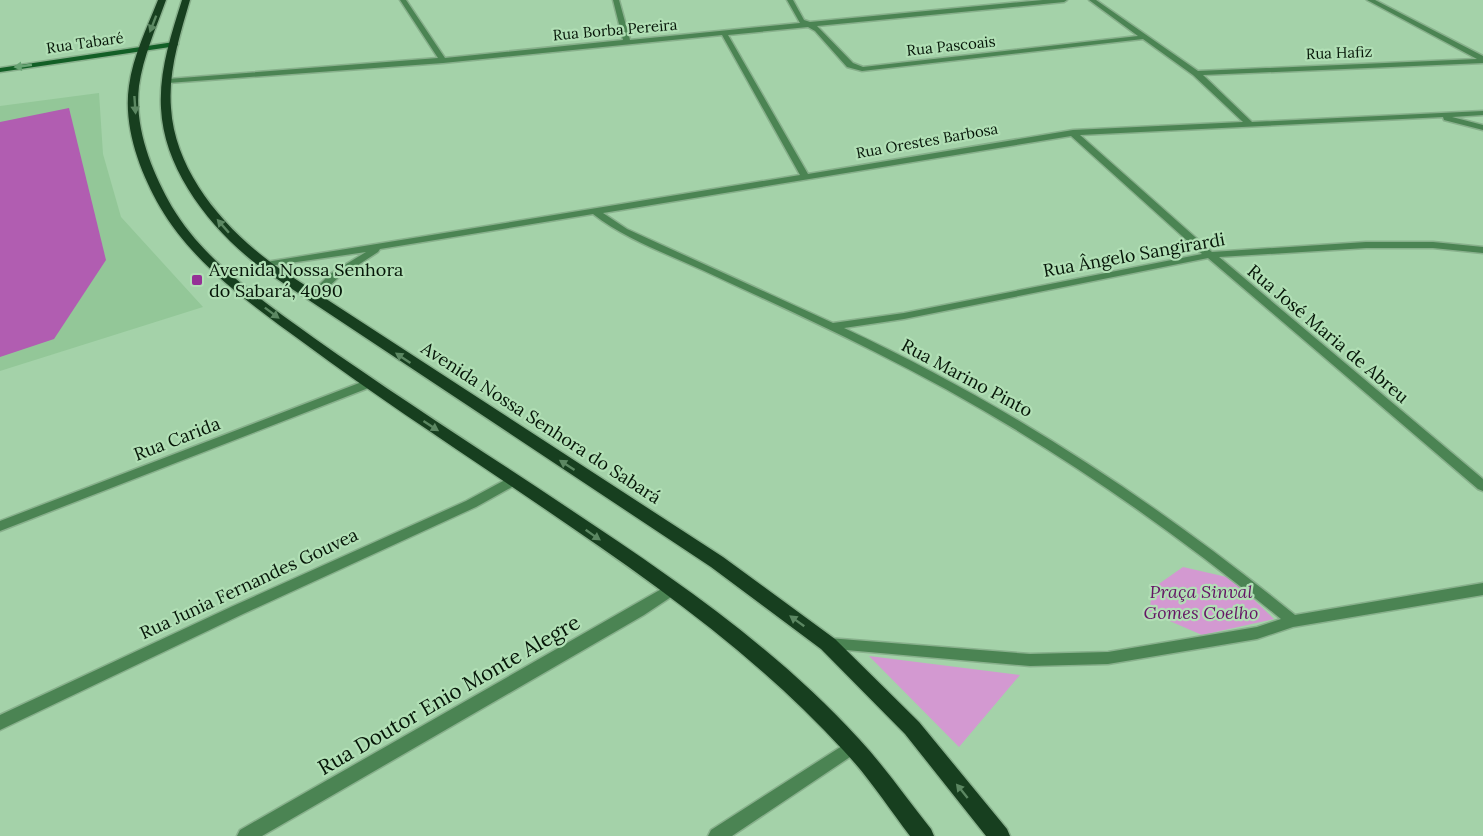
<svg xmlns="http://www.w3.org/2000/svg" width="1483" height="836" font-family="Lora,serif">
<rect width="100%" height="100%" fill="#a4d2a9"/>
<path fill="#93c798" d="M 99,93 L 103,154 L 121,217 L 203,307 L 0,371 L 0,106 Z"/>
<path fill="#d399d1" d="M 1183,567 L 1231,578 L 1274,619 L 1202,635 L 1149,612 L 1153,588 Z
M 869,656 L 1020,675 L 959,747 Z"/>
<path fill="#b15db1" d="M 69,108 L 106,260 L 54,339 L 0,357 L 0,122 Z"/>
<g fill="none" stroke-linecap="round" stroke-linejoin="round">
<defs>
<path id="street" d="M 400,0 L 406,0 L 445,58 L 623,40 L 613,0 L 619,0 L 630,40 L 800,23 L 787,0 L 793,0 L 804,20 L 810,22 L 1043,0 L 1067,0 L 1064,2 L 817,26 L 853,63 L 863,67 L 1138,36 L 1089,0 L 1096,0 L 1198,71 L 1477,59 L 1367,0 L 1375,0 L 1483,56 L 1483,63 L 1203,75 L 1252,122 L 1483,111 L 1483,115 L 1452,117 L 1483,125 L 1483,130 L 1444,120 L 1443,117 L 1080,135 L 1212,252 L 1366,242 L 1433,242 L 1483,247 L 1483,253 L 1433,248 L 1366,248 L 1219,257 L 1483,479 L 1483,491 L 1478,489 L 1208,258 L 904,319 L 844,328 C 1007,404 1156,502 1295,615 L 1483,583 L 1483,595 L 1293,627 L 1257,639 L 1108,664 L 1030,666 L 823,648 L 821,644 L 823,640 L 828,638 L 1030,654 L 1108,652 L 1257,627 L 1281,619 C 1154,515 1020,424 873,351 C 817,323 760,297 702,270 C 665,253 625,239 593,214 L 380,249 L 378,252 L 338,278 L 318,297 L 314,298 L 309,295 L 330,274 L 366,252 L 262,267 L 262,263 L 266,262 L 800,175 L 722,35 L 443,63 L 168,83 L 164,81 L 168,79 L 438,58 ZM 808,27 L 815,31 L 847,67 L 862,71 L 1143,39 L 1193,75 L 1243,122 L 1073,130 L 808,174 L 728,35 ZM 1071,136 L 1202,254 L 904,313 L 833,323 L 627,229 L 603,213 Z
M 367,380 L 371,381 L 373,384 L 371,387 L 0,531 L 0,521 Z
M 514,475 L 519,477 L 520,480 L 519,483 L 476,507 L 243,614 L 0,730 L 0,715 L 233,606 L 466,501 Z
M 672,583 L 677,585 L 679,589 L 677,593 L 644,615 L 262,836 L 237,836 L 240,830 Z
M 853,739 L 859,741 L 861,746 L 859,751 L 732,836 L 708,836 L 711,830 Z"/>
<path id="secondary" d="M 174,42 L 178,44 L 177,46 L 0,72 L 0,68 Z"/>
<path id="primary" d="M 158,0 L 166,0 C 156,28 143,57 139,86 C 134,128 152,172 172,207 C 205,262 263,301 314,338 C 396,396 481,450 565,506 C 669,575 774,646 859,739 C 885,767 907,799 931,829 L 934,836 L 910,836 C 888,807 868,776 843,750 C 746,644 626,564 508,484 C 440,438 370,392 304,343 C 252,305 193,264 160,207 C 140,172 123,127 129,86 C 133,56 147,28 158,0 Z
M 182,0 L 190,0 C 180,35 168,71 171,108 C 175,174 228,233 280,269 L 723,557 L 835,639 L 919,722 L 1007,829 L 1010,836 L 986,836 L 905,734 L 821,649 L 711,567 L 271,275 C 218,238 164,175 161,108 C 159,71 171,35 182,0 Z"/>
</defs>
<use href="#street" stroke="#88b08c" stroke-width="3"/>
<use href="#secondary" stroke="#88b08c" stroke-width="3"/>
<use href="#primary" stroke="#88b08c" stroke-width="3"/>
<use href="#street" fill="#4b8453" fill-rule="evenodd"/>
<use href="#secondary" fill="#125f26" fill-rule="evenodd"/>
<use href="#primary" fill="#173f1f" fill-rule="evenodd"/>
</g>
<defs><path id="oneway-solid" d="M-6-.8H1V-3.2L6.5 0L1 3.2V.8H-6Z" transform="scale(1.5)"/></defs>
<g fill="#5c8762">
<use href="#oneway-solid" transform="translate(153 24) rotate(111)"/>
<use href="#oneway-solid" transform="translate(135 105) rotate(86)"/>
<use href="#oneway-solid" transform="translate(223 226) rotate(-131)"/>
<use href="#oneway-solid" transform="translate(272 313) rotate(37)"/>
<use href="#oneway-solid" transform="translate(403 358) rotate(-146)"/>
<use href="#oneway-solid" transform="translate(431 426) rotate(33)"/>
<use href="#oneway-solid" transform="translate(567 465) rotate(-147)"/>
<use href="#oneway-solid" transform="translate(593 535) rotate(35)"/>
<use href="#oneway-solid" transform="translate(797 621) rotate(-144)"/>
<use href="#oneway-solid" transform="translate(962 791) rotate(-129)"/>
</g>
<use fill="#69a575" href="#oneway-solid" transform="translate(23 66) rotate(172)"/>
<rect fill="#953196" stroke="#b1dfb5" stroke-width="2" x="191" y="274" width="12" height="12" rx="3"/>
<g text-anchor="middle" stroke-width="4.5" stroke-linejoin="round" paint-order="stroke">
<g font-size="15" fill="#061608" stroke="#b1dfb5">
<text transform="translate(615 30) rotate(-5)" y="5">Rua Borba Pereira</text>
<text transform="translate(85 43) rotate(-8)" y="5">Rua Tabaré</text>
<text transform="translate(951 46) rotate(-6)" y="5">Rua Pascoais</text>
<text transform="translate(1339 53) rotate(-2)" y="5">Rua Hafiz</text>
<text transform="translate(927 141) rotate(-10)" y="5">Rua Orestes Barbosa</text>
</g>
<g font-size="18" fill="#061608" stroke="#b1dfb5">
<text transform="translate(1134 255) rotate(-10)" y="6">Rua Ângelo Sangirardi</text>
<text transform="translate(1328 334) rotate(40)" y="6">Rua José Maria de Abreu</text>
<text transform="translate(967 378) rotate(28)" y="6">Rua Marino Pinto</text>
<text transform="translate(541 423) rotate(33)" y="6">Avenida Nossa Senhora do Sabará</text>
<text transform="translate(177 439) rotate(-21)" y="6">Rua Carida</text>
<text transform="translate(249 584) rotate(-25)" y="6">Rua Junia Fernandes Gouvea</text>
</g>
<g font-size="18" fill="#061608" stroke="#b1dfb5" text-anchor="start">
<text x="209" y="276">Avenida Nossa Senhora<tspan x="209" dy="21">do Sabará, 4090</tspan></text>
</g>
<g font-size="18" font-style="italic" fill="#651665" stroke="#b1dfb5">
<text x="1201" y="598">Praça Sinval<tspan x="1201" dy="21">Gomes Coelho</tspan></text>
</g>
<g font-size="21" fill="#061608" stroke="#b1dfb5">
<text transform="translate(449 695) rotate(-30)" y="7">Rua Doutor Enio Monte Alegre</text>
</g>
</g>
</svg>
